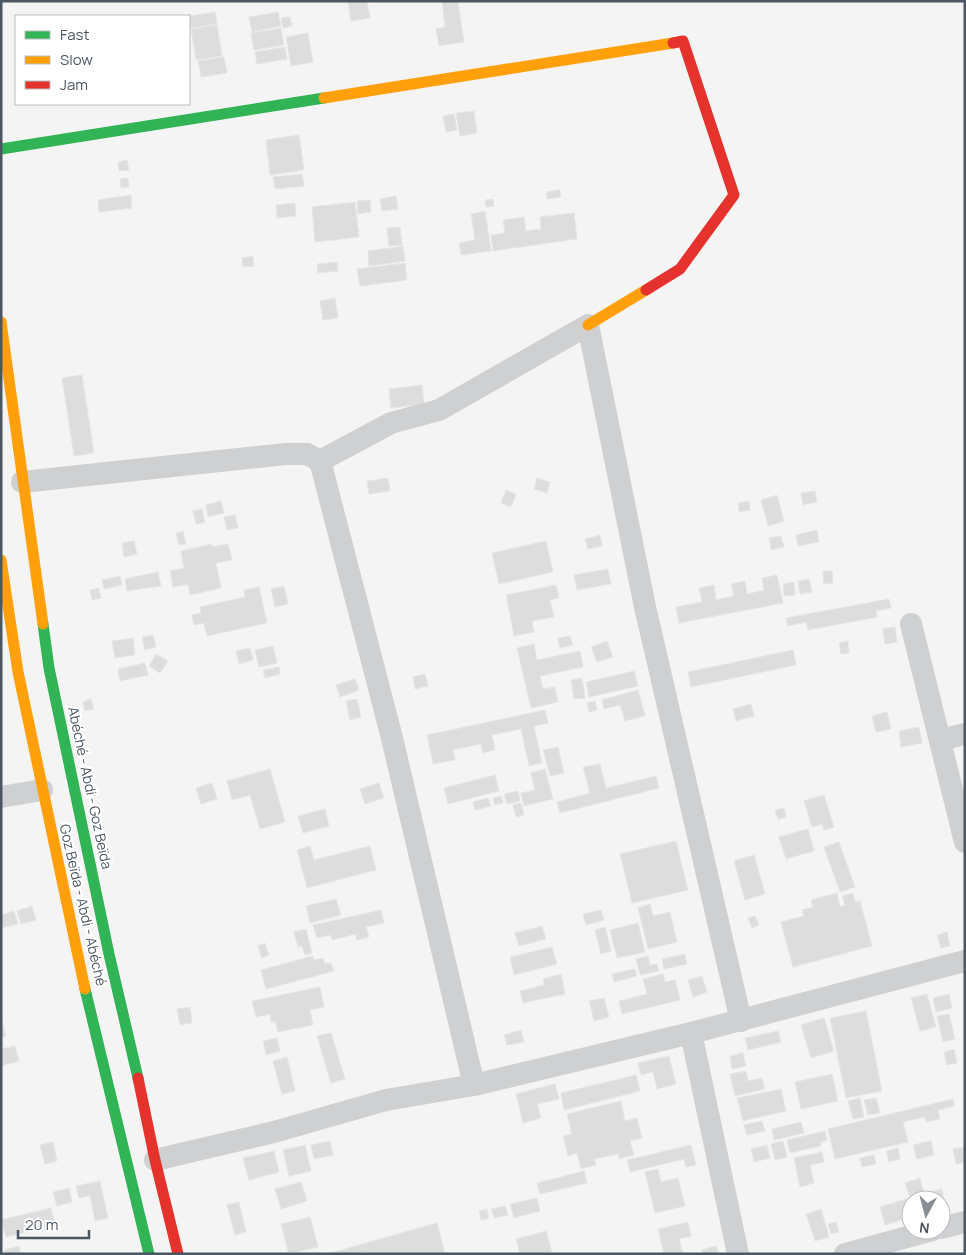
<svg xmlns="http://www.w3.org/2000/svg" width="966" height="1255" font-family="Manrope,sans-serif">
<rect width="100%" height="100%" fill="#f4f4f4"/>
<path fill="#ddddde" stroke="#e5e6e7" d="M 348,1 L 367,1 L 370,18 L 351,21 Z
M 442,1 L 458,1 L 464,42 L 439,46 L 436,29 L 445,27 Z
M 215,12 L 217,24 L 191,28 L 189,16 Z
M 278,12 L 281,26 L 252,32 L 249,17 Z
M 290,17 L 292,26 L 283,28 L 281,18 Z
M 217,25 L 222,56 L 196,60 L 191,29 Z
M 281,28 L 284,45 L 254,50 L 251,33 Z
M 308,33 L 313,62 L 291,66 L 286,37 Z
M 285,47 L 287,59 L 257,64 L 255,52 Z
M 224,57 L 227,73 L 201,77 L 198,61 Z
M 474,111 L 477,133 L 460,136 L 456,113 Z
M 454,114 L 457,130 L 446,132 L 443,116 Z
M 299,135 L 304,170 L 270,175 L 266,140 Z
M 127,160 L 129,170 L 119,171 L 118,162 Z
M 302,174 L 304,186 L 275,189 L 273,177 Z
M 128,178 L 129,187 L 121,188 L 120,179 Z
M 560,190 L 561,197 L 547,199 L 546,192 Z
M 131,195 L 132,208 L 99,212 L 98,200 Z
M 396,196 L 398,209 L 382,211 L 380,199 Z
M 493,199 L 494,206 L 486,207 L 485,200 Z
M 370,200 L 371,212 L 358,214 L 357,201 Z
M 355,202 L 359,237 L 315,242 L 312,207 Z
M 295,203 L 296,216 L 277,218 L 276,205 Z
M 485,211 L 491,251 L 461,255 L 459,243 L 475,240 L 471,214 Z
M 574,213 L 577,239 L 493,251 L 491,235 L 505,233 L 503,220 L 524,217 L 526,231 L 541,229 L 540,217 Z
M 400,227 L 402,245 L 389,246 L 387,228 Z
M 403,246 L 405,261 L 369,266 L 368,251 Z
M 253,256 L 254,266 L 243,267 L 242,258 Z
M 337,262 L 338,271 L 318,273 L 317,264 Z
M 405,263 L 407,280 L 360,286 L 357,269 Z
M 335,298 L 338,318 L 323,320 L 320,301 Z
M 82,375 L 94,453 L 74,456 L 62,378 Z
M 422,385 L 424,404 L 391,408 L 389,389 Z
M 388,478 L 390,491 L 369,494 L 367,481 Z
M 537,478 L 550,482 L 547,493 L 534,489 Z
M 506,490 L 516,494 L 511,507 L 501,503 Z
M 815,491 L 817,502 L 803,505 L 801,493 Z
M 777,495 L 784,521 L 768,526 L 761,500 Z
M 221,501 L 224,513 L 208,517 L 206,505 Z
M 749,501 L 750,510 L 739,512 L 738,503 Z
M 202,509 L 205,522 L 196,524 L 193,511 Z
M 235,515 L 238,528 L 227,530 L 224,517 Z
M 817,530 L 819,542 L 798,546 L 796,535 Z
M 183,531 L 186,544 L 179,545 L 176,533 Z
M 600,535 L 602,546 L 588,549 L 585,539 Z
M 781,536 L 784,547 L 771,550 L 769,538 Z
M 134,541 L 137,554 L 124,557 L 122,543 Z
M 546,541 L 553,572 L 499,584 L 492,553 Z
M 212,544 L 212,547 L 228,544 L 232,560 L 216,563 L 221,588 L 190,595 L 188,584 L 173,587 L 170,571 L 184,568 L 181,551 Z
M 608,569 L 611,584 L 577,590 L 574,575 Z
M 823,571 L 832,571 L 833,583 L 824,584 Z
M 158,572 L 161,586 L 127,591 L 125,579 Z
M 777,575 L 783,603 L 679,623 L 676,607 L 702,602 L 699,588 L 714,585 L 716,600 L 734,596 L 731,584 L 745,581 L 747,594 L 764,590 L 762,578 Z
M 120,576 L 122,585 L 104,589 L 102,580 Z
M 809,579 L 812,592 L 800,594 L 798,581 Z
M 794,582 L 795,595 L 784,596 L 783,584 Z
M 556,585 L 559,598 L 550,600 L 554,617 L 532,621 L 534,632 L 514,636 L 506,595 Z
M 284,586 L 288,604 L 275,607 L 271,589 Z
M 259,587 L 267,623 L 207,636 L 204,623 L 194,625 L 192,615 L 201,613 L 200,607 L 245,597 L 244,590 Z
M 99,588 L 101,598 L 92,600 L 90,590 Z
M 889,599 L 891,608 L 876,611 L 877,617 L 808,630 L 806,622 L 788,626 L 786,618 Z
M 895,627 L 897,642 L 885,644 L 883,629 Z
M 153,635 L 156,647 L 145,650 L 142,637 Z
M 570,636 L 573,645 L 560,648 L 558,638 Z
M 133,638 L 135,655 L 115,658 L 112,641 Z
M 607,641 L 613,657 L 597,662 L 591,647 Z
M 848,641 L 849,653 L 841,654 L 839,643 Z
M 534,644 L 537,660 L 580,651 L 583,667 L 540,676 L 543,689 L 555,687 L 558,702 L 531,708 L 517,648 Z
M 273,646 L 277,663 L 259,667 L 255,650 Z
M 250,648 L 253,660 L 239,664 L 236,651 Z
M 793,650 L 796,665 L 691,687 L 688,672 Z
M 156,654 L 168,661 L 160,673 L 149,666 Z
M 145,663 L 148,675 L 120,681 L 118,669 Z
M 279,667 L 280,674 L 265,678 L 263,670 Z
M 634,671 L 638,686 L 589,697 L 586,682 Z
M 425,674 L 428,686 L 415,689 L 413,677 Z
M 582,678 L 585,698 L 574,699 L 571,680 Z
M 355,679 L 359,690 L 340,697 L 336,685 Z
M 638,690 L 645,716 L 625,721 L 620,705 L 604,709 L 602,700 Z
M 91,699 L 94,709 L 85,711 L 83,702 Z
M 357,699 L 361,717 L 350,720 L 346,701 Z
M 595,701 L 597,710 L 589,712 L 587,703 Z
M 751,704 L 754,716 L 736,721 L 733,709 Z
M 545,710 L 548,723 L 534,726 L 542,763 L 529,766 L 521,729 L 492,735 L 495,750 L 483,753 L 481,744 L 453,750 L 455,760 L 433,764 L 427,735 Z
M 887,712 L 891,729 L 876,732 L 872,716 Z
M 919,727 L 922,743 L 901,747 L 899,731 Z
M 558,747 L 564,773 L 550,776 L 543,750 Z
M 600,764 L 606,788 L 656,776 L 659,788 L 560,813 L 557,802 L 590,793 L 583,767 Z
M 270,769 L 285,822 L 260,829 L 250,795 L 232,800 L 227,781 Z
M 545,769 L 553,799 L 524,806 L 521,793 L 535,790 L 531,773 Z
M 495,775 L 499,791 L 448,804 L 444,788 Z
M 212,783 L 217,799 L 201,804 L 196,788 Z
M 379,783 L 384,798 L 365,804 L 360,789 Z
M 518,791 L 520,801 L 507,804 L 504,794 Z
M 824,795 L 834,827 L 824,830 L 822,824 L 812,827 L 804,801 Z
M 501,796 L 503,803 L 495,805 L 493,798 Z
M 488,798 L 491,806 L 475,810 L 473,802 Z
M 521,803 L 524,815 L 516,817 L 513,805 Z
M 784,808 L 786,817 L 778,819 L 775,810 Z
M 325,809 L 329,826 L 303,833 L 298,816 Z
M 808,829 L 814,851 L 786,859 L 779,837 Z
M 676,841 L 688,890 L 632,903 L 620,854 Z
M 839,842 L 855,887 L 840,892 L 824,847 Z
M 310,846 L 314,860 L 370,846 L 376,870 L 307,888 L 297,850 Z
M 754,855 L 765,894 L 745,900 L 734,861 Z
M 837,893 L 840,907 L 845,905 L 842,896 L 853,893 L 855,902 L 860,901 L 872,946 L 793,967 L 781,922 L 804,916 L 802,910 L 813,907 L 811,900 Z
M 336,899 L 341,915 L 310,923 L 306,906 Z
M 650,904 L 653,916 L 670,912 L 677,942 L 648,949 L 638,908 Z
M 32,906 L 36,920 L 21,924 L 17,911 Z
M 381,910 L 384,923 L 366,927 L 369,937 L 357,940 L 356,934 L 332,940 L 331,935 L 317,938 L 313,925 Z
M 601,910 L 604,920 L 586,925 L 583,914 Z
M 14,911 L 18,924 L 1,928 L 1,915 Z
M 755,916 L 759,925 L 752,928 L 748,918 Z
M 638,923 L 645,952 L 617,958 L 610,930 Z
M 542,926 L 546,939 L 519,946 L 515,933 Z
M 605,927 L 611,951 L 601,954 L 595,930 Z
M 306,929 L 312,953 L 305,955 L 302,946 L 298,947 L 294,932 Z
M 947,932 L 950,946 L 941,948 L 937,935 Z
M 265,943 L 269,955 L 262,958 L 258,946 Z
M 552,947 L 557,964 L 514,975 L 510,957 Z
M 685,954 L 687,964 L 664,969 L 662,959 Z
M 313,956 L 314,960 L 323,958 L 325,964 L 331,963 L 334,971 L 266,989 L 261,970 Z
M 648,956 L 650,965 L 657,964 L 659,971 L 640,975 L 636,959 Z
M 635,969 L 637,976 L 614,982 L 612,974 Z
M 561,974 L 565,994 L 523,1003 L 520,991 L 544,985 L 543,979 Z
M 663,974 L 665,982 L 675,980 L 680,1000 L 622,1014 L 619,1001 L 647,994 L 643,979 Z
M 702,976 L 707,992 L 693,997 L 688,980 Z
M 320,987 L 324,1007 L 310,1010 L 313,1025 L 278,1032 L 275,1021 L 271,1022 L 270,1014 L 256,1017 L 252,1001 Z
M 927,994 L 936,1027 L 920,1031 L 911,998 Z
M 949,994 L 952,1008 L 936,1012 L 933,998 Z
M 604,998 L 609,1017 L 594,1021 L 589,1001 Z
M 190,1007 L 192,1023 L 180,1025 L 177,1009 Z
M 866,1011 L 882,1091 L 846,1098 L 830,1018 Z
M 949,1014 L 955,1039 L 943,1042 L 937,1016 Z
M 1,1018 L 6,1036 L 1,1037 Z
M 824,1018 L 834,1051 L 811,1058 L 801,1025 Z
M 521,1030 L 524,1042 L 507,1045 L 504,1035 Z
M 778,1031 L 781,1042 L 748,1050 L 745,1038 Z
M 331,1033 L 345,1079 L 331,1083 L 317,1036 Z
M 277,1038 L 280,1051 L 266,1055 L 263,1041 Z
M 15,1046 L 19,1061 L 1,1066 L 1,1049 Z
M 954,1049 L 957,1063 L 947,1065 L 944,1052 Z
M 743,1053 L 746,1066 L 732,1069 L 730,1056 Z
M 669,1056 L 676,1084 L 657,1089 L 653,1072 L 641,1075 L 638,1063 Z
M 287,1057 L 295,1091 L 282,1094 L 273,1061 Z
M 746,1071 L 748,1081 L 762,1078 L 765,1089 L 735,1096 L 730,1074 Z
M 832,1074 L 838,1101 L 801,1109 L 795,1082 Z
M 636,1075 L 640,1091 L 564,1110 L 561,1093 Z
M 555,1084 L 559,1099 L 537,1104 L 541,1118 L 523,1123 L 516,1094 Z
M 781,1089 L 786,1111 L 743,1121 L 737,1098 Z
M 860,1098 L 864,1117 L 853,1119 L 848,1101 Z
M 876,1098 L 880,1113 L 868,1115 L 864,1100 Z
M 953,1099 L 954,1106 L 938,1110 L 940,1119 L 926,1122 L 925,1117 L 903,1122 L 908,1142 L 835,1159 L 828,1129 Z
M 621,1101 L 625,1121 L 637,1118 L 642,1138 L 630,1141 L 634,1155 L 619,1159 L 618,1154 L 594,1159 L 596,1165 L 581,1169 L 577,1153 L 568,1156 L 563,1136 L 572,1134 L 567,1114 Z
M 762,1121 L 765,1131 L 747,1135 L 744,1125 Z
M 801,1122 L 804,1133 L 774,1140 L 772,1129 Z
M 825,1131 L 827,1140 L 820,1142 L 821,1146 L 790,1153 L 787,1140 Z
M 330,1141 L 333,1155 L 314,1159 L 311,1145 Z
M 783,1141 L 787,1157 L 775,1160 L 771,1144 Z
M 931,1141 L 934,1155 L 917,1159 L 913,1145 Z
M 53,1142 L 57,1161 L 45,1164 L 40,1145 Z
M 305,1145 L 311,1171 L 289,1176 L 283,1150 Z
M 691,1145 L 696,1165 L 686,1167 L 684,1159 L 630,1172 L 627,1160 Z
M 767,1145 L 770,1158 L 754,1162 L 751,1149 Z
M 965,1147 L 965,1162 L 956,1164 L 953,1149 Z
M 898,1148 L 900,1159 L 889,1162 L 886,1151 Z
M 274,1151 L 279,1172 L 249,1180 L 243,1158 Z
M 822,1152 L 824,1162 L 810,1165 L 814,1183 L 800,1187 L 794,1158 Z
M 874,1155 L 876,1164 L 862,1167 L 860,1158 Z
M 658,1169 L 661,1182 L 678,1178 L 685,1206 L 655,1213 L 645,1172 Z
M 584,1171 L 587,1183 L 540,1194 L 537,1183 Z
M 920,1178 L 926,1200 L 911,1200 L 911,1217 L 885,1225 L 880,1207 L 910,1198 L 905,1183 Z
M 100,1181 L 108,1218 L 95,1221 L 90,1196 L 79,1198 L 76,1186 Z
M 301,1182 L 307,1201 L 281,1209 L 275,1189 Z
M 69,1188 L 72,1202 L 57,1206 L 53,1192 Z
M 942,1189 L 944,1202 L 931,1200 L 929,1192 Z
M 537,1198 L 540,1211 L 514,1218 L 510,1204 Z
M 239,1202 L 246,1232 L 235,1235 L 227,1205 Z
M 505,1206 L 508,1215 L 494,1218 L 491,1209 Z
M 51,1208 L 55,1225 L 6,1237 L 1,1220 Z
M 487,1209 L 489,1218 L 481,1220 L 479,1211 Z
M 821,1209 L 829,1237 L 815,1241 L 806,1214 Z
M 310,1217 L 318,1247 L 289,1254 L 281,1224 Z
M 688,1222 L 691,1236 L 679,1239 L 683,1254 L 664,1254 L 658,1229 Z
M 836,1222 L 839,1232 L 831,1234 L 828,1224 Z
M 437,1223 L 445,1254 L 369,1254 L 369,1252 L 363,1254 L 327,1254 Z
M 546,1231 L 552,1252 L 544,1254 L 520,1254 L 516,1239 Z
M 19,1246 L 21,1254 L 5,1254 L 4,1250 Z
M 716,1246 L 719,1254 L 703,1254 L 702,1250 Z"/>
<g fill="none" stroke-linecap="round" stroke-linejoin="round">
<path stroke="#ced0d2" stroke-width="22" d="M 320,461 L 391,423 L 439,410 L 588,325 L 645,607 L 741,1021
M 22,482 L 286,454 L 307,454 L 320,461 L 391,734 L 474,1085
M 911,624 L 965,842
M 940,740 L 965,734
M 1,797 L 42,790
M 691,1033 L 738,1254
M 155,1160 L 274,1132 L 386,1100 L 474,1085 L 691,1033 L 965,961
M 941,1228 L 965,1222
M 845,1254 L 933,1230"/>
<path stroke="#30b455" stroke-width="11" d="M 1,149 L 324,98
M 43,624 L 49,668 L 109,954 L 138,1078
M 85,989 L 149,1254"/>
<path stroke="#ff9f0a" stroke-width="11" d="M 324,98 L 673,43
M 1,322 L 43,624
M 588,325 L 646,290
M 1,560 L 18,672 L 85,989"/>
<path stroke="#e5322d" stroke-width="11" d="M 646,290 L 680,269 L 734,195 L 683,41 L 673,43
M 138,1078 L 155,1160 L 178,1254"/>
</g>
<g text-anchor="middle" stroke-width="5" stroke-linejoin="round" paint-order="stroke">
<g font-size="14" fill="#4a5661" stroke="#fff">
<text transform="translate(90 788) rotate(78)" y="5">Abéché - Abdi - Goz Beïda</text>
<text transform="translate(83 905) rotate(77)" y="5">Goz Beïda - Abdi - Abéché</text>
</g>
</g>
<rect width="966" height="1255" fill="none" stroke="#4a5661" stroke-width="5"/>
<rect x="15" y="15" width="175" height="90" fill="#ffffff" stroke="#b7bbc0"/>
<rect x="25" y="31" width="25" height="8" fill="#30b455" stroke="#b7bbc0"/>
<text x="60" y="40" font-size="15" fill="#4a5661">Fast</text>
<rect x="25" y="56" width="25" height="8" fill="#ff9f0a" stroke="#b7bbc0"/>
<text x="60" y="65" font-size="15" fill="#4a5661">Slow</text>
<rect x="25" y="81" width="25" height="8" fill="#e5322d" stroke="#b7bbc0"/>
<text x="60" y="90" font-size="15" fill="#4a5661">Jam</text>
<g transform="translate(926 1215) rotate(187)"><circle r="24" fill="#ffffff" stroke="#b7bbc0"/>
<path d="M0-4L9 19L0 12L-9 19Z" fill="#868d94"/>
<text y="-8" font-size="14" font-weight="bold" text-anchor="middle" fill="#4a5661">N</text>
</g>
<path d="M18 1230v8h71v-8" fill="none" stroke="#4a5661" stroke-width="2.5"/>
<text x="25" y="1230" font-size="15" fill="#4a5661" stroke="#ffffff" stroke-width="4" paint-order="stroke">20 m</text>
</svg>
